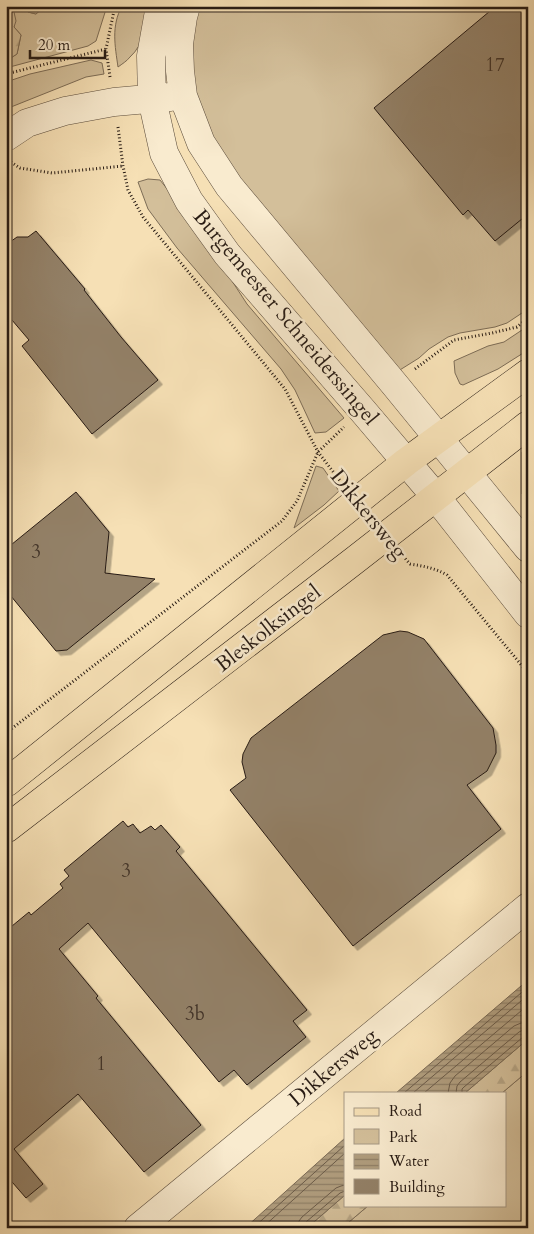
<svg xmlns="http://www.w3.org/2000/svg" width="534" height="1234" font-family="Cardo,serif">
<defs>
<pattern id="forest-firs" width="22" height="20" patternUnits="userSpaceOnUse" patternTransform="scale(1.25)"><rect width="22" height="20" fill="#d3bf9a"/><path d="M5 1l3.5 6h-7zM16 11l3.5 6h-7z" fill="#b5a484"/></pattern>
<pattern id="water-rules" width="6" height="5" patternUnits="userSpaceOnUse" patternTransform="scale(1.25)"><rect width="6" height="5" fill="#b09d7e"/><path d="M0 2.5h6" fill="none" stroke="#8f7f66"/></pattern>
<filter id="shadow"><feDropShadow dx="4.5" dy="4.5" stdDeviation="0" flood-color="#0004"/></filter>
</defs>
<rect width="100%" height="100%" fill="#f6e0b5"/>
<filter id="stains"><feTurbulence type="fractalNoise" baseFrequency=".004" numOctaves="4"/><feColorMatrix values="0 0 0 0 .2 0 0 0 0 .09 0 0 0 0 .02 0 0 0 .5 -.17"/></filter>
<radialGradient id="worn" r=".72"><stop offset=".6" stop-color="#630" stop-opacity="0"/><stop offset="1" stop-color="#630" stop-opacity=".3"/></radialGradient>
<path fill="#d3bf9a" stroke="#7d6d57" d="M 21,6 L 26,6 L 28,12 L 36,14 L 45,6 L 61,6 L 61,9 L 64,6 L 107,6 L 96,41 L 88,46 L 6,68 L 6,61 L 17,54 L 21,35 L 14,27 L 14,12 Z
M 122,6 L 151,6 C 146,23 144,45 130,57 C 127,61 122,64 118,67 C 115,46 111,26 122,6 Z
M 194,6 L 528,6 L 528,309 L 507,323 L 495,327 L 460,333 L 448,337 L 429,349 L 419,358 L 395,373 L 264,214 L 204,128 L 192,78 L 190,30 Z
M 91,60 L 102,63 L 104,74 L 86,77 L 6,109 L 6,82 L 30,74 Z
M 148,179 L 160,180 L 193,221 L 247,304 L 344,418 L 326,432 L 315,433 L 295,390 L 281,369 L 177,248 L 148,209 L 138,182 Z
M 528,326 L 528,350 L 498,369 L 463,385 L 460,384 L 455,373 L 454,361 L 488,346 L 504,342 Z
M 528,448 L 528,489 L 522,494 L 522,452 Z
M 316,466 L 323,468 L 339,491 L 324,505 L 294,528 Z
M 528,1071 L 528,1228 L 342,1228 L 369,1205 L 505,1205 L 505,1093 L 502,1093 Z"/>
<path fill="url(#forest-firs)" stroke="#7d6d57" d="M 6,6 L 21,6 L 14,12 L 16,21 L 14,27 L 21,35 L 17,54 L 6,61 Z
M 26,6 L 45,6 L 36,14 L 28,12 Z
M 528,1039 L 528,1071 L 502,1093 L 465,1093 Z
M 345,1195 L 345,1205 L 369,1205 L 342,1228 L 307,1228 Z"/>
<path fill="url(#water-rules)" stroke="#796954" d="M 528,980 L 528,1039 L 465,1093 L 396,1093 Z
M 345,1138 L 345,1195 L 307,1228 L 245,1228 Z"/>
<g fill="none" stroke-linecap="round" stroke-linejoin="round">
<path stroke="#6c5c49" stroke-width="1" d="M 404,1093 L 528,987
M 413,1093 L 528,995
M 424,1093 L 528,1005
M 448,1093 L 450,1083 L 455,1076 L 514,1026 L 521,1023 L 528,1022
M 456,1093 L 457,1086 L 460,1082 L 519,1032 L 523,1030 L 528,1030
M 462,1093 L 462,1089 L 464,1087 L 523,1037 L 528,1036
M 253,1228 L 345,1145
M 262,1228 L 345,1153
M 298,1228 L 299,1221 L 302,1217 L 336,1188 L 341,1186 L 345,1185
M 304,1228 L 304,1224 L 306,1222 L 340,1193 L 345,1191"/>
</g>
<path fill="#938168" stroke="#271b14" filter="url(#shadow)" d="M 496,6 L 528,6 L 528,214 L 495,241 L 468,210 L 463,215 L 374,108 Z
M 36,231 L 85,289 L 84,290 L 121,337 L 158,380 L 92,434 L 22,346 L 29,340 L 6,313 L 6,256 L 9,254 L 10,242 L 17,237 L 28,237 Z
M 76,492 L 109,532 L 105,573 L 155,579 L 67,650 L 56,651 L 6,590 L 6,549 Z
M 400,631 L 408,632 L 424,639 L 493,728 L 496,745 L 496,753 L 487,771 L 467,785 L 501,829 L 353,946 L 230,790 L 246,778 L 242,762 L 243,754 L 251,738 L 383,635 Z
M 123,821 L 128,827 L 133,824 L 140,833 L 151,826 L 155,830 L 161,825 L 180,847 L 176,851 L 307,1010 L 293,1021 L 306,1037 L 247,1085 L 234,1070 L 219,1082 L 88,923 L 59,949 L 98,996 L 96,998 L 201,1125 L 144,1172 L 78,1094 L 14,1149 L 43,1184 L 26,1198 L 6,1175 L 6,931 L 29,912 L 31,915 L 63,888 L 60,884 L 69,876 L 64,870 Z"/>
<g fill="none" stroke-linecap="round" stroke-linejoin="round">
<defs>
<path id="minor" d="M 160,6 L 151,56 L 152,99 L 164,153 L 189,201 L 227,254 L 363,411 L 436,497 L 528,614
M 186,6 L 183,17 L 179,44 L 180,71 L 183,96 L 201,143 L 229,186 L 395,385 L 528,548
M 6,137 L 27,123 L 65,111 L 114,102 L 170,97
M 138,1228 L 528,907"/>
<path id="primary" d="M 6,783 L 406,462 L 528,373
M 6,829 L 355,560 L 528,425"/>
</defs>
<use href="#minor" stroke="#5b4c3c" stroke-width="29"/>
<use href="#primary" stroke="#271b14" stroke-width="29"/>
<path stroke="#271b14" stroke-width="3" stroke-dasharray="1 2.5" stroke-linecap="butt" d="M 6,74 L 106,49
M 110,77 L 106,49 L 115,6
M 118,127 L 123,166 L 128,190 L 143,217 L 285,389 L 318,452 L 341,482
M 11,162 L 20,168 L 52,173 L 123,166
M 415,369 L 454,340 L 492,333 L 517,327 L 528,318
M 403,556 L 410,564 C 423,566 435,568 447,575 L 528,673
M 6,733 L 282,521 L 297,501 L 318,452 L 344,427"/>
<use href="#minor" stroke="#f9ebcf" stroke-width="28"/>
<use href="#primary" stroke="#f6e0b5" stroke-width="28"/>
</g>
<g text-anchor="middle" stroke-width="5" stroke-linejoin="round" paint-order="stroke">
<g font-size="19" fill="#423429">
<text x="495" y="71">17</text>
<text x="36" y="558">3</text>
<text x="126" y="877">3</text>
<text x="195" y="1020">3b</text>
<text x="101" y="1070">1</text>
</g>
<g font-size="21" fill="#271b14" stroke="#f9ebcf">
<text transform="translate(286 317) rotate(50)" y="7">Burgemeester Schneiderssingel</text>
<text transform="translate(369 514) rotate(51)" y="7">Dikkersweg</text>
<text transform="translate(268 628) rotate(-38)" y="7">Bleskolksingel</text>
<text transform="translate(333 1067) rotate(-40)" y="7">Dikkersweg</text>
</g>
</g>
<rect width="534" height="1234" fill="none" stroke="#f6e0b5" stroke-width="25"/>
<rect x="8" y="8" width="519" height="1219" fill="none" stroke="#271b14" stroke-width="2.5"/>
<rect x="12" y="12" width="509" height="1209" fill="none" stroke="#271b14"/>
<rect x="344" y="1092" width="162" height="115" fill="#f9ebcf" stroke="#a59884"/>
<rect x="354" y="1108" width="25" height="8" fill="#f6e0b5" stroke="#a59884"/>
<text x="389" y="1116" font-size="15" fill="#271b14">Road</text>
<rect x="354" y="1129" width="25" height="15" fill="#d3bf9a" stroke="#a59884"/>
<text x="389" y="1142" font-size="15" fill="#271b14">Park</text>
<rect x="354" y="1154" width="25" height="15" fill="url(#water-rules)" stroke="#a59884"/>
<text x="389" y="1166" font-size="15" fill="#271b14">Water</text>
<rect x="354" y="1179" width="25" height="15" fill="#938168" stroke="#a59884"/>
<text x="389" y="1192" font-size="15" fill="#271b14">Building</text>
<path d="M30 50v8h75v-8" fill="none" stroke="#271b14" stroke-width="2.5"/>
<text x="38" y="50" font-size="15" fill="#271b14" stroke="#f9ebcf" stroke-width="4" paint-order="stroke">20 m</text>
<rect width="100%" height="100%" filter="url(#stains)"/>
<rect width="100%" height="100%" fill="url(#worn)"/>
</svg>
